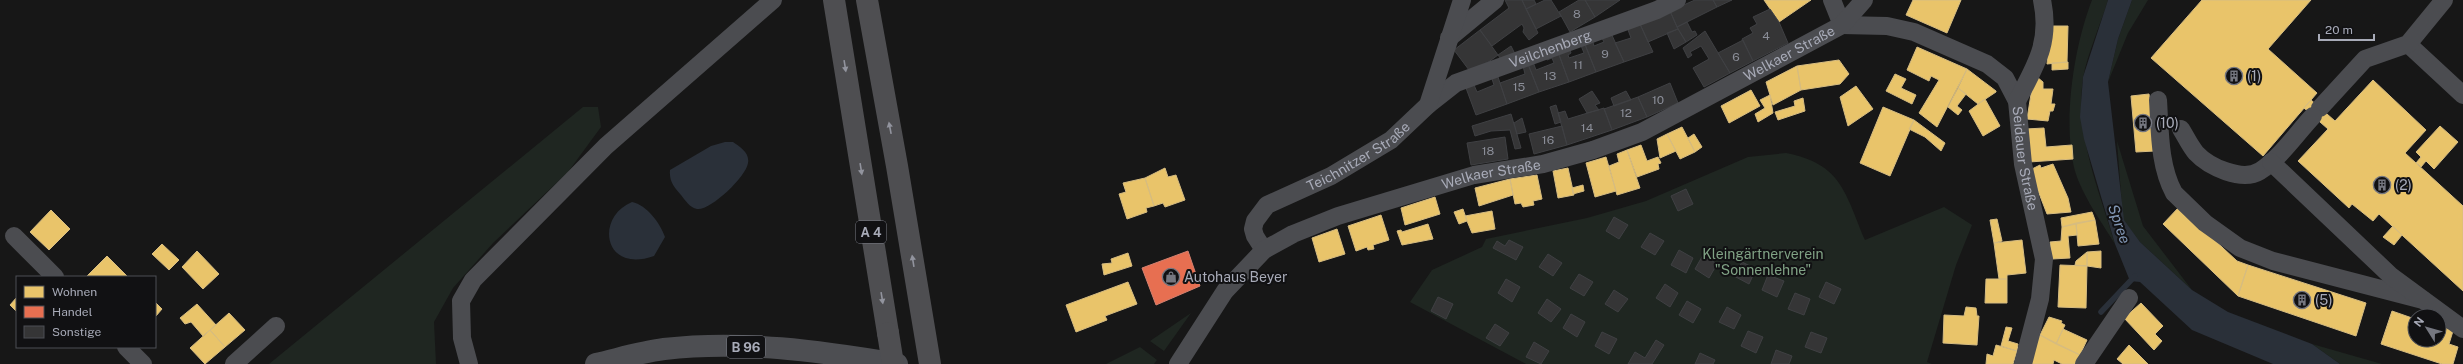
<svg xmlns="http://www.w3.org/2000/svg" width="2463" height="364" font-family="'Public Sans',sans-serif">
<rect width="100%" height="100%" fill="#171717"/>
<path fill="#1f2621" d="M 2092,0 L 2108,0 C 2101,23 2087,55 2083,78 C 2075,135 2099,190 2115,244 C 2102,223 2082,195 2075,171 C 2062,123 2074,46 2092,0 Z
M 2132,0 L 2148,0 L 2128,33 L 2108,82 L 2118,39 Z
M 583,107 L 598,107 L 601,127 L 568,172 L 493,243 L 453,288 L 434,322 L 436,364 L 269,364 Z
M 2117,141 L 2143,226 L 2192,290 L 2140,242 L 2123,220 Z
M 1786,153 C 1842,164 1845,193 1865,240 L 1944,207 L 1972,225 L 1956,265 L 1927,362 L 1932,364 L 1526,364 L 1410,302 L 1432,270 L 1482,247 L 1486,239 L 1587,218 L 1646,201 L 1748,157 Z
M 1191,313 L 1164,351 L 1150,341 Z
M 2312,344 L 2382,364 L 2340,364 Z
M 1140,347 L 1157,360 L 1154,364 L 1106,364 Z"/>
<path fill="#2a3039" d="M 2108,0 L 2132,0 L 2118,39 L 2108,82 L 2124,220 L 2140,242 L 2192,290 L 2228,312 L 2312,344 L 2340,364 L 2273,364 L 2192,330 L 2140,282 L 2130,281 L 2115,244 L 2084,139 L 2080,117 L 2083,77 Z
M 725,142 L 733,142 C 740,147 750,153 748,163 C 746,177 710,211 697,209 C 690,208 685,200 681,195 C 674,187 669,181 670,170 L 711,146 Z
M 632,202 C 647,205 660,223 665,237 L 654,256 C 603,274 595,217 632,202 Z"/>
<path fill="#e9c46a" stroke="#d6bc81" d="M 1764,0 L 1811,0 L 1779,22 Z
M 1913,0 L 1961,0 L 1947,33 L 1906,15 Z
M 2202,0 L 2311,0 L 2268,49 L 2317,93 L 2263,156 L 2151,58 Z
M 2050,26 L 2068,26 L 2067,62 L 2047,64 Z
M 1917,47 L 1967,69 L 1937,127 L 1919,113 L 1939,80 L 1931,76 L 1929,81 L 1907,70 Z
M 1839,60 L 1849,74 L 1840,84 L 1801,90 L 1797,66 Z
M 2068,62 L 2068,69 L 2052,70 L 2052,63 Z
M 1797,66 L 1801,90 L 1773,105 L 1766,82 Z
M 1967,69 L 1996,91 L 1996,92 L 1978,104 L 1958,88 Z
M 1895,74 L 1906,79 L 1901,88 L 1916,95 L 1912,104 L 1886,91 Z
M 2037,77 L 2043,82 L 2043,89 L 2053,89 L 2051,104 L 2055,104 L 2053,111 L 2050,111 L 2048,121 L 2027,119 L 2032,88 Z
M 2373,80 L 2426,130 L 2405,153 L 2463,206 L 2463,291 L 2379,214 L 2373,221 L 2352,204 L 2349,208 L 2298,161 L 2328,129 L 2304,108 L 2311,100 L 2335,121 Z
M 1856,86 L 1873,109 L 1848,126 L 1840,97 Z
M 1958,88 L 1966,94 L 1957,106 L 1962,110 L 1958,115 L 1948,107 Z
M 1751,90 L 1760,106 L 1729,123 L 1721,106 Z
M 2149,94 L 2155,151 L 2136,152 L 2131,96 Z
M 1770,95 L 1773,113 L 1758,122 L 1755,114 L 1765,108 L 1760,100 Z
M 1803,98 L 1805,111 L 1778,120 L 1775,112 L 1795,106 L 1794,101 Z
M 1985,99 L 2000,126 L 1983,136 L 1969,111 Z
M 1883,107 L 1914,120 L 1890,176 L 1860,163 Z
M 1914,120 L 1945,143 L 1941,151 L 1925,137 L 1909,129 Z
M 2440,126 L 2458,142 L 2434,169 L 2426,161 L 2421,167 L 2416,163 L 2421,157 L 2416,152 Z
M 1682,127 L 1695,152 L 1680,159 L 1667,134 Z
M 2044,128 L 2046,147 L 2072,145 L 2073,159 L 2029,162 L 2026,129 Z
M 1667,134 L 1676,151 L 1660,158 L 1657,139 Z
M 1694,134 L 1702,147 L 1695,152 L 1688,138 Z
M 1641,145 L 1647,161 L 1658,157 L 1661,163 L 1658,164 L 1659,169 L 1637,177 L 1627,150 Z
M 1627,150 L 1640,188 L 1617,195 L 1609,166 L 1619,162 L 1617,154 Z
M 1606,157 L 1616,191 L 1595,197 L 1586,163 Z
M 2053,164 L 2068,198 L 2071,212 L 2047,214 L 2030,170 L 2040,165 L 2041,168 Z
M 1165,168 L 1168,177 L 1176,175 L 1185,200 L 1165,207 L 1163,203 L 1154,206 L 1145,178 Z
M 1568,168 L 1574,195 L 1558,198 L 1553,171 Z
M 1537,175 L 1542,199 L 1533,201 L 1534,205 L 1523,207 L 1521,203 L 1515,204 L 1510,179 Z
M 1145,178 L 1154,206 L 1146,208 L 1147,212 L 1127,219 L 1119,194 L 1126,192 L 1123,183 Z
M 1510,179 L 1513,195 L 1479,206 L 1475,188 Z
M 1583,185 L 1584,191 L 1573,194 L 1572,188 Z
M 1435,197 L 1440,214 L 1405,225 L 1401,208 Z
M 2179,207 L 2237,261 L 2248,265 L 2238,296 L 2163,224 Z
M 1463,209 L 1467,221 L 1459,224 L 1454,212 Z
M 51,210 L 70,229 L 49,250 L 30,232 Z
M 1492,211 L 1495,229 L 1472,233 L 1465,216 Z
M 2092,212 L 2095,220 L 2062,227 L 2061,218 Z
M 1381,215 L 1389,240 L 1373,245 L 1374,249 L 1368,250 L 1367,247 L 1356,251 L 1348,226 Z
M 1997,219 L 2002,241 L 1994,243 L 1990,220 Z
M 2095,220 L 2099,244 L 2078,246 L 2076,223 Z
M 2076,223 L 2077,235 L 2068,236 L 2070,258 L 2052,259 L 2050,242 L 2061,241 L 2062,227 Z
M 1428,224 L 1433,239 L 1402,245 L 1397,231 L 1401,230 L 1402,232 Z
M 2393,226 L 2402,235 L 2394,245 L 2383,237 Z
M 1337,229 L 1345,254 L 1319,262 L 1312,238 Z
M 2022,240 L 2026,273 L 2007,275 L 2007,279 L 1999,279 L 1994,243 Z
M 162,244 L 179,260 L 169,270 L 152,254 Z
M 197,251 L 219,274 L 203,289 L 182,267 Z
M 2101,251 L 2101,268 L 2087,266 L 2087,252 Z
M 2087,252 L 2087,266 L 2075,265 L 2076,261 Z
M 1128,253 L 1132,266 L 1104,275 L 1102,264 L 1112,263 L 1111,259 Z
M 107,256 L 128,277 L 86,277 Z
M 2060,265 L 2087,266 L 2086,308 L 2058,307 Z
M 2248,265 L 2366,303 L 2356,336 L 2238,296 Z
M 1986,279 L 2007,279 L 2007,303 L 1985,303 Z
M 1128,282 L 1137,304 L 1105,316 L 1107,320 L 1076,332 L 1066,305 Z
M 17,297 L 17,312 L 10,305 Z
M 155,302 L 162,309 L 156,316 L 155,315 Z
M 2141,303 L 2163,326 L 2155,334 L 2162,341 L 2154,350 L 2124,318 Z
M 197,304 L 216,325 L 203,336 L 191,322 L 185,324 L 180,318 Z
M 1966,307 L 1976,308 L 1977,316 L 1979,316 L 1977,345 L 1943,343 L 1944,315 L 1964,316 Z
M 2392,311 L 2415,319 L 2415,340 L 2439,340 L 2439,326 L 2453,331 L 2449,344 L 2458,347 L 2453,364 L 2442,364 L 2381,344 Z
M 229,313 L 245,330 L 225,347 L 210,330 Z
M 2049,317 L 2062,321 L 2061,323 L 2065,325 L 2056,344 L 2040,335 Z
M 2006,327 L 2012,328 L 2008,341 L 2018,344 L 2017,351 L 2001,346 Z
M 2063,329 L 2087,340 L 2080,355 L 2056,344 Z
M 210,330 L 225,347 L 205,364 L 190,348 Z
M 2040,335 L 2080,355 L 2075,364 L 2062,364 L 2054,360 L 2053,364 L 2029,364 Z
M 1996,345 L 2017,351 L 2013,364 L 1986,364 L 1987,354 L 1993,356 Z
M 2129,345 L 2148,364 L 2123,364 L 2117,359 Z"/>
<path fill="#e76f51" stroke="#d48170" d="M 1188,251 L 1200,286 L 1156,305 L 1142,268 Z"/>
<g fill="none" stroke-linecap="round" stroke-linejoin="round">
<path stroke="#2a3039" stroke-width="5.5" d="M 2101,312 L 2135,276"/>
</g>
<path fill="#353536" stroke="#3f4043" d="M 1522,0 L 1538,33 L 1529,40 L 1523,32 L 1524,28 L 1522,24 L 1492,46 L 1480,30 L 1509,8 L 1505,0 Z
M 1522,0 L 1534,0 L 1536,4 L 1526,9 Z
M 1545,0 L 1551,0 L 1561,16 L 1536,29 L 1526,9 Z
M 1579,0 L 1585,0 L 1595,17 L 1570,32 L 1559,12 Z
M 1585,0 L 1620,0 L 1595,17 Z
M 1695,0 L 1713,0 L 1717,7 L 1677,27 L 1670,11 Z
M 1713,0 L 1732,0 L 1717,7 Z
M 1770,9 L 1779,22 L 1788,43 L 1753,61 L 1742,39 L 1753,33 L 1750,28 L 1757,24 L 1753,17 Z
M 1670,11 L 1678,29 L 1648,42 L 1640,24 Z
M 1639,22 L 1653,52 L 1624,62 L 1615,43 L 1631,38 L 1627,27 Z
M 1687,22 L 1692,32 L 1695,31 L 1697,35 L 1686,42 L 1677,27 Z
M 1678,29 L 1686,42 L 1674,49 L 1667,33 Z
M 1480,30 L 1498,55 L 1472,74 L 1454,50 Z
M 1705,31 L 1730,73 L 1704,87 L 1693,68 L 1709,59 L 1701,46 L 1690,52 L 1692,55 L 1688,58 L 1683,48 Z
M 1611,33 L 1624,62 L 1596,72 L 1584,42 L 1592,39 L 1594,46 L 1604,42 L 1601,36 Z
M 1743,40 L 1753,61 L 1730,73 L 1718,53 Z
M 1584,42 L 1596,72 L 1569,82 L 1558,52 L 1569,48 L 1571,53 L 1568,55 L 1569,58 L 1584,53 L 1580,43 Z
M 1511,46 L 1516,56 L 1503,62 L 1498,55 Z
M 1558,52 L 1569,82 L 1539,92 L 1528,64 L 1533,62 L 1536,70 L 1554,63 L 1552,58 L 1547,60 L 1546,57 Z
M 1528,64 L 1539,92 L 1507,104 L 1500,83 L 1525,74 L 1523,66 Z
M 1498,77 L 1507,104 L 1476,115 L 1466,88 L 1474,85 L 1477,92 L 1494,85 L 1492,79 Z
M 1670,83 L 1678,103 L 1647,117 L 1638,97 Z
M 1592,91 L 1600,103 L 1595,105 L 1599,110 L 1587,113 L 1579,99 Z
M 1626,91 L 1631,100 L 1614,106 L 1611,98 Z
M 1638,97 L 1647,117 L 1612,130 L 1604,109 Z
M 1556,105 L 1561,122 L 1555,124 L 1550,107 Z
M 1604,108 L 1612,130 L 1567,145 L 1558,113 L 1565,111 L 1568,119 Z
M 1511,114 L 1521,148 L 1515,149 L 1510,130 L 1491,131 L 1475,136 L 1472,126 Z
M 1522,118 L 1526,132 L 1517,134 L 1514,123 Z
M 1562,126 L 1567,145 L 1534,154 L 1529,134 Z
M 1505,137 L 1508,159 L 1471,165 L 1467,143 Z
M 1686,189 L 1693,204 L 1678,211 L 1671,196 Z
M 1614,217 L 1628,225 L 1619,239 L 1606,231 Z
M 1650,233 L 1664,241 L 1655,255 L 1641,247 Z
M 1509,240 L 1523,247 L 1516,260 L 1493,248 L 1497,241 L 1505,246 Z
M 1679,250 L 1693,258 L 1686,273 L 1671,265 Z
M 1548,254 L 1562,263 L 1553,276 L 1539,267 Z
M 1703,255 L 1717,264 L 1709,278 L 1695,269 Z
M 1742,262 L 1756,269 L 1749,284 L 1734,276 Z
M 1579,274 L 1593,282 L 1584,296 L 1570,288 Z
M 1768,275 L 1784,281 L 1777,297 L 1762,290 Z
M 1506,279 L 1520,287 L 1512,302 L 1498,293 Z
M 1826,282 L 1841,289 L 1834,304 L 1819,297 Z
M 1665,284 L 1678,293 L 1670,307 L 1656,298 Z
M 1614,290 L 1628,299 L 1618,312 L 1605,304 Z
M 1795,293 L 1810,299 L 1804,315 L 1788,309 Z
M 1438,297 L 1453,304 L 1446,319 L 1431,311 Z
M 1547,299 L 1561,309 L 1551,322 L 1538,313 Z
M 1687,301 L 1701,309 L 1693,323 L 1679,315 Z
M 1727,307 L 1741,315 L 1734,329 L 1719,322 Z
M 1571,314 L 1585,322 L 1577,337 L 1563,328 Z
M 1495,324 L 1509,333 L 1500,346 L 1486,338 Z
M 1748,331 L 1763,337 L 1756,353 L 1741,346 Z
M 1602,332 L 1617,339 L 1609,354 L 1595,346 Z
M 1811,332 L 1827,338 L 1821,353 L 1805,347 Z
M 1656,340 L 1664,345 L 1652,364 L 1628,364 L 1635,352 L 1645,358 Z
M 1534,342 L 1549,351 L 1541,364 L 1526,357 Z
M 1776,350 L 1792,356 L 1789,364 L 1771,364 Z
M 1700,353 L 1715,360 L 1713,364 L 1695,364 Z"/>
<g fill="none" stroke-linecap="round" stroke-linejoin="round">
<g stroke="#4b4c50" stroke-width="18">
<path d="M 1832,0 L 1842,25"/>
<path id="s1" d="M 1842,25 L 1887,26 L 1914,32 L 1987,64 L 2005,78 L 2017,101 L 2023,164 L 2044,259 L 2040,299 L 2023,364"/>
<path d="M 1449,38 L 1495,0"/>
<path d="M 2408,44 L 2463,95"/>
<path d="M 2158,100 C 2160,131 2159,165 2174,193 L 2205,223 L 2240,248 L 2273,261 L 2423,300"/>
<path d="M 2017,101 C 2036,65 2051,42 2042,0"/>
<path id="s2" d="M 1428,105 L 1456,83 L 1657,10 L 1677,0"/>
<path d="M 2320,108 L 2365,59 L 2408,44 L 2444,0"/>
<path d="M 2181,129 C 2186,137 2190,146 2196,153 C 2209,167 2242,182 2260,171 C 2280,158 2297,133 2313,116"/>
<path d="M 2271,162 L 2391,276 L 2463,329"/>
<path d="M 14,236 L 55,277"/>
<path id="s3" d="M 1264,250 L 1255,236 L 1253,229 L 1255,221 L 1267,205 L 1331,176 L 1391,140 L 1428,105 L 1462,0"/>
<path d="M 126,347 L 143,364"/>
<path d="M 234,364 L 276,326"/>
<path d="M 469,364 L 462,338 L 461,301 L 473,280 L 606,146 L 773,0"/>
<path id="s4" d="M 1178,364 L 1225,291 L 1264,250 L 1293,234 L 1338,216 L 1474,175 L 1543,164 L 1593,150 L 1642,132 L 1842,25 L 1864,0"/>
<path d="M 2084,364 L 2129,298"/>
</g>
<path stroke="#4d4e52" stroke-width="22" d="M 596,364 C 618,359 641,352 664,349 C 742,340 820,351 897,364"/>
<path stroke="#4e4e51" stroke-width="22" d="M 834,0 L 888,333
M 867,0 L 897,166 L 930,364"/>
<path stroke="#4e4e51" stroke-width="22" d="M 888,333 L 893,364"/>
</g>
<defs><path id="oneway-solid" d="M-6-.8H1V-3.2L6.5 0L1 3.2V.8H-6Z"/></defs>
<g fill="#92949e">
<use href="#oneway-solid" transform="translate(845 66) rotate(81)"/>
<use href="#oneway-solid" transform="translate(890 128) rotate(-101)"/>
<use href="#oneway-solid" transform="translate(861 169) rotate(81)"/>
<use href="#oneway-solid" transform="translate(913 261) rotate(-99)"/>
<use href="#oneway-solid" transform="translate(882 298) rotate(81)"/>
</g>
<defs>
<symbol id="building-ring" viewBox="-11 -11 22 22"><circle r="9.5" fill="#111113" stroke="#757780" stroke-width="1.5"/><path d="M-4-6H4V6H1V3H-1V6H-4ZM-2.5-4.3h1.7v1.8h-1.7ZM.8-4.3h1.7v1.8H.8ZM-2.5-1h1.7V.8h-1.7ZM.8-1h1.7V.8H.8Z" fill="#757780"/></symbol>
<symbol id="shop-ring" viewBox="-11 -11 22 22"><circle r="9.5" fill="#111113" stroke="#757780" stroke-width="1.5"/><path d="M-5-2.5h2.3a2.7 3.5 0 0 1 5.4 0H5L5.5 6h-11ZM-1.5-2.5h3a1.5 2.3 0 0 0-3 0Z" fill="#757780"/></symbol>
</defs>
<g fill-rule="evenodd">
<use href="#building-ring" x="2224" y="66" width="20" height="20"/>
<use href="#building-ring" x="2133" y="113" width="20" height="20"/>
<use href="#building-ring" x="2372" y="175" width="20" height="20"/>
<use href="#shop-ring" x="1161" y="267" width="20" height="20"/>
<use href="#building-ring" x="2292" y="290" width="20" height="20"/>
</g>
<g text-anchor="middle" stroke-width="4" stroke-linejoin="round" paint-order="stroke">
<g font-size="12" fill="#8b8e98">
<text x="1577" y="18">8</text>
<text x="1766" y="40">4</text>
<text x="1605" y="58">9</text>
<text x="1736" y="61">6</text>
<text x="1578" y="69">11</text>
<text x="1550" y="80">13</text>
<text x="1519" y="91">15</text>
<text x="1658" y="104">10</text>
<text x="1626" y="117">12</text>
<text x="1587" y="132">14</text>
<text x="1548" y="144">16</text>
<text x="1488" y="155">18</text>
</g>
<g fill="#111113" stroke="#7b7d86" stroke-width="1">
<rect x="856" y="221" width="30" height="22" rx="3"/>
<rect x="727" y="336" width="38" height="22" rx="3"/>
</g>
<g font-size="13" font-weight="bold" fill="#a8abb8">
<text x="871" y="237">A 4</text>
<text x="746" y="352">B 96</text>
</g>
<g font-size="14" fill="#a8abb8" stroke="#111113">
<text dy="5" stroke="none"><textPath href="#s2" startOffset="136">Veilchenberg</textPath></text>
<text dy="5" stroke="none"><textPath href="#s4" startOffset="708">Welkaer Straße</textPath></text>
<text dy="5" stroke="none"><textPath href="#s3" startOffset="156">Teichnitzer Straße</textPath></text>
<text dy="5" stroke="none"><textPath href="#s1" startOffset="259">Seidauer Straße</textPath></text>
<text dy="5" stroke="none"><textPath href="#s4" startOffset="384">Welkaer Straße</textPath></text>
</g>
<g font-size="14" fill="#a8abb8" stroke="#111113" text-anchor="start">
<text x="2247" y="81">(1)</text>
<text x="2156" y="128">(10)</text>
<text x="2395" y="190">(2)</text>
<text x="1184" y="282">Autohaus Beyer</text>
<text x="2315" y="305">(5)</text>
</g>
<g font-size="14" fill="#80a285" stroke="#111113">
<text x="1763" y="259">Kleingärtnerverein<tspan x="1763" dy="16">"Sonnenlehne"</tspan></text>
</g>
<g font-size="15" font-style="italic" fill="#8095b2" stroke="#111113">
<text transform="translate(2119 224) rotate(71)" y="5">Spree</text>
</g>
</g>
<rect x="16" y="276" width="140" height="72" fill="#111113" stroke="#4d4f55"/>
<rect x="24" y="286" width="20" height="12" fill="#e9c46a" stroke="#4d4f55"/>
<text x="52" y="296" font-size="12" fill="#a8abb8">Wohnen</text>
<rect x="24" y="306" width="20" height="12" fill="#e76f51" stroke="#4d4f55"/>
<text x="52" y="316" font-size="12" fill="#a8abb8">Handel</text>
<rect x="24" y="326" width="20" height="12" fill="#353536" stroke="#4d4f55"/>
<text x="52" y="336" font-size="12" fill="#a8abb8">Sonstige</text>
<g transform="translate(2427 328) rotate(307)"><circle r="19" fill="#111113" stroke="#4d4f55"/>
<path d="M0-3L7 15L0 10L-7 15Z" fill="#757780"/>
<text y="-6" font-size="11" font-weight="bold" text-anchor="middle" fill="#a8abb8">N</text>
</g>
<path d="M2319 34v6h55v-6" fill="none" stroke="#a8abb8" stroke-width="2"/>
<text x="2325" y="34" font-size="12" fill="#a8abb8" stroke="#111113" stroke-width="3" paint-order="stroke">20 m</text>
</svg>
